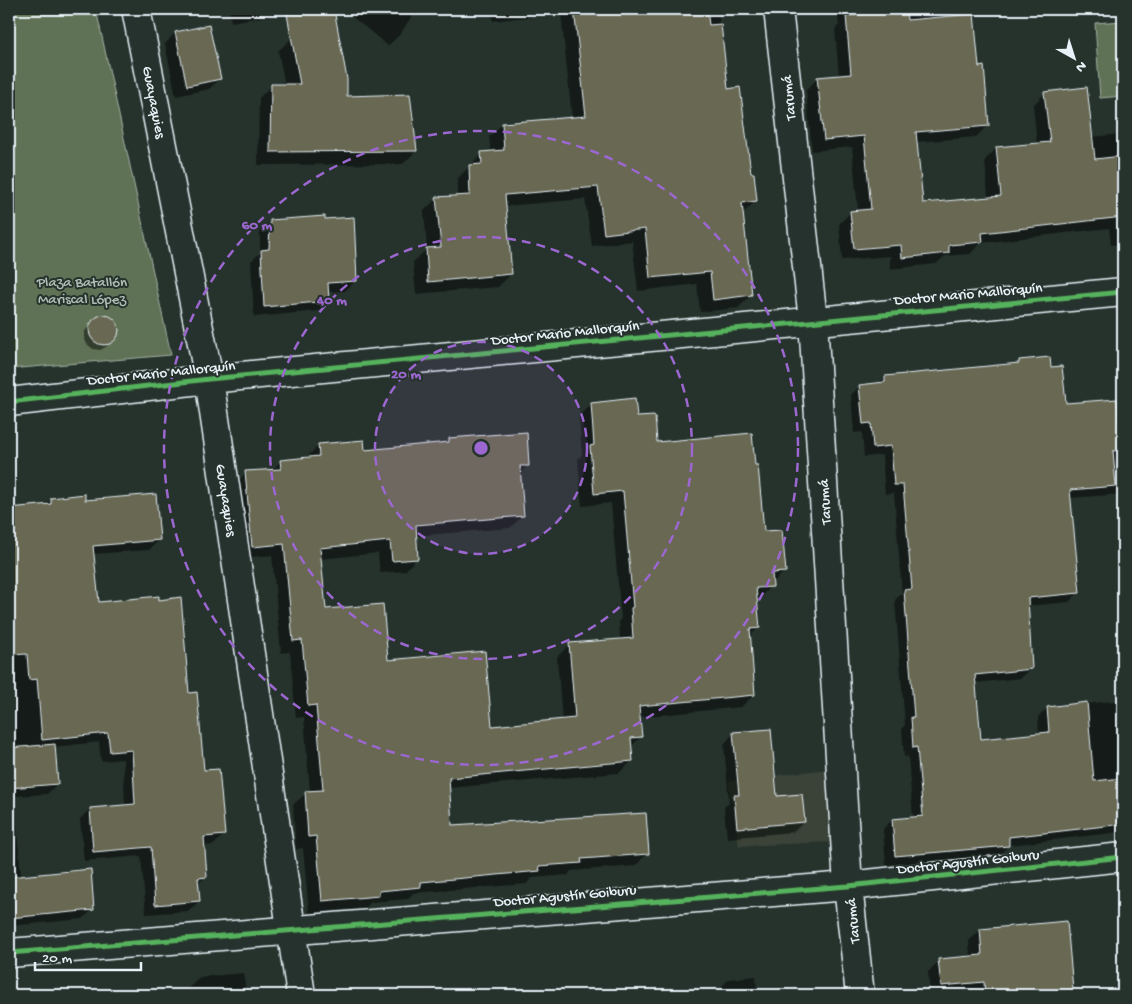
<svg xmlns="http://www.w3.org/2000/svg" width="1132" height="1004" font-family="'Gochi Hand',sans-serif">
<rect width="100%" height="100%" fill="#26332d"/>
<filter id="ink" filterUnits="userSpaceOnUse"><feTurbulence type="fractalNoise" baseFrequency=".02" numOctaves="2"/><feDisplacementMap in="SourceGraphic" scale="10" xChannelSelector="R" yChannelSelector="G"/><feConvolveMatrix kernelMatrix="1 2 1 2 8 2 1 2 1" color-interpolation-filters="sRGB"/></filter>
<g filter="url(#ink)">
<path fill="#3a4338" d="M 828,769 L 835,842 L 739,846 L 728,781 Z"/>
<path fill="#5f7255" stroke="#a4b2a6" d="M 9,9 L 96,9 L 171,355 L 9,369 Z
M 1123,21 L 1123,96 L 1100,98 L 1095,23 Z"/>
<path fill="#0007" d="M 229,9 L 295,9 L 292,12 L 231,22 Z
M 349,9 L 416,9 L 401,33 L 388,46 L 349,14 Z
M 491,9 L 718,9 L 727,90 L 756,201 L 742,214 L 751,295 L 738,308 L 700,312 L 697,284 L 638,291 L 632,241 L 592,246 L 585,199 L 505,206 L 511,274 L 498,287 L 416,294 L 413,262 L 427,249 L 424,211 L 437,198 L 457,197 L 457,179 L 482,154 L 491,153 L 489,137 L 502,124 L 572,118 L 561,13 L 493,21 Z
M 837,9 L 972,9 L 978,68 L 988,125 L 976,137 L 916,142 L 922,204 L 988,198 L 985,160 L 997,148 L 1037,144 L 1033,105 L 1045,93 L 1091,137 L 1123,134 L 1123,244 L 1111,245 L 1109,228 L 981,243 L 970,254 L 945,256 L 936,264 L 890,269 L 890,256 L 842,260 L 839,224 L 851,212 L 858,211 L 852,147 L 812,151 L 806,90 L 818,78 L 839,76 L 835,29 L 839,25 Z
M 175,33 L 220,79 L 209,89 L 176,96 L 165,44 Z
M 292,38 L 346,97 L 409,95 L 416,151 L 403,164 L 258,165 L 259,98 L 272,85 L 285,85 L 278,51 Z
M 270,221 L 355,281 L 345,291 L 328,292 L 328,300 L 318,311 L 254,317 L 251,261 L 260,253 L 260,231 Z
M 109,317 L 118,328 L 116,335 L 106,347 L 100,350 L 93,349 L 87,344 L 84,338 L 85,331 L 95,320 Z
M 1019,362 L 1050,369 L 1064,404 L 1123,400 L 1123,395 L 1123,494 L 1069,498 L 1078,593 L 1069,602 L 1027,606 L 1031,668 L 1021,678 L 975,683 L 980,740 L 1039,734 L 1038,717 L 1047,708 L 1123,700 L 1123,847 L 1121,848 L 1120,832 L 1009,845 L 999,855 L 886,865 L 883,829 L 892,820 L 913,818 L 908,756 L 904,757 L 902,728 L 905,725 L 895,600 L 902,593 L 894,493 L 885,494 L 882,455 L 864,457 L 862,432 L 854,433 L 851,395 L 860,386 L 879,384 L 885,377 L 1016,365 Z
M 591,404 L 636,418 L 656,444 L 763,532 L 784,571 L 759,599 L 756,599 L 758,628 L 750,636 L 754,695 L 741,707 L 639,717 L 641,736 L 631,747 L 632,761 L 619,773 L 448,788 L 451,827 L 648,853 L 635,866 L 571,871 L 568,875 L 532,878 L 526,884 L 413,893 L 408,899 L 371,902 L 365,908 L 309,913 L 303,848 L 296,849 L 293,805 L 306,793 L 310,792 L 304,717 L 296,718 L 290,652 L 281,653 L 272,555 L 240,558 L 233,485 L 246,473 L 271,471 L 281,461 L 306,458 L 319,445 L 364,451 L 445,444 L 450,439 L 528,465 L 519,474 L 523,515 L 510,528 L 415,536 L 417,558 L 405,571 L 380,573 L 378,553 L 320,559 L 325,610 L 387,662 L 491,727 L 562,721 L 557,657 L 570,644 L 620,640 L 619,621 L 621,619 L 611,503 L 582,506 L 578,459 L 582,455 L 579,416 Z
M 51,499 L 84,501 L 159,540 L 149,550 L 93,554 L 97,603 L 188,694 L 202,772 L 223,835 L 214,845 L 203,846 L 206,876 L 197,885 L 199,901 L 189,911 L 146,914 L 141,856 L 84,861 L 80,819 L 90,809 L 125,806 L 123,759 L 101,761 L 99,742 L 54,747 L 57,784 L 47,794 L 14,796 L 21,877 L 93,909 L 83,919 L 9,926 L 9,509 L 44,506 Z
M 734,733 L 776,797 L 804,822 L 793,832 L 727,838 L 724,807 L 729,803 L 724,744 Z
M 1066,922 L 1072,995 L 930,995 L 928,972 L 939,961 L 970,958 L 969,941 L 980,930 Z
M 244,973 L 246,995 L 190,995 L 189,988 L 200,977 Z
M 756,976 L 757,995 L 722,995 L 722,986 L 729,979 Z
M 446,990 L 447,995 L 354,995 Z"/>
<path fill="#676852" stroke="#e8f1f8" d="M 286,9 L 334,9 L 347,79 L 347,96 L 410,94 L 417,151 L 270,152 L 271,84 L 300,84 Z
M 574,9 L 707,9 L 709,25 L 721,24 L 728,89 L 740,87 L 751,173 L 754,173 L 757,201 L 742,203 L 752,295 L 713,300 L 710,272 L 650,278 L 645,229 L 604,234 L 598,187 L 505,195 L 512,274 L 428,282 L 426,248 L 441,247 L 436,197 L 470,195 L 469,165 L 482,164 L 481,152 L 504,150 L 502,123 L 586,116 Z
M 906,9 L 907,20 L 974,14 L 979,67 L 984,66 L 989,126 L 916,132 L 923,203 L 1001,196 L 996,147 L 1050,142 L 1044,92 L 1087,87 L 1095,159 L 1123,156 L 1123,217 L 982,233 L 983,242 L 949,245 L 949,253 L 902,258 L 901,245 L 854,249 L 850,211 L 871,209 L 864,136 L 824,140 L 817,77 L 851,74 L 846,16 Z
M 209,25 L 221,79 L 187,86 L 175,32 Z
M 325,216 L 325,219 L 354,217 L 357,281 L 328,283 L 329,301 L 264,307 L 261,250 L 269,249 L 270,220 Z
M89 330a15 15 0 1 1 30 0a15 15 0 1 1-30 0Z
M 1050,357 L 1051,367 L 1062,366 L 1066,403 L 1117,399 L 1121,450 L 1113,451 L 1116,486 L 1070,490 L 1080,593 L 1028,598 L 1032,669 L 975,675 L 981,739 L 1049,732 L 1047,707 L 1087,702 L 1094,781 L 1123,778 L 1123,824 L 1009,837 L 1009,846 L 895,856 L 892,819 L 923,816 L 917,747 L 913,748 L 911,717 L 914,717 L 904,590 L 912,589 L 903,485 L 894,485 L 891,446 L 873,448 L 871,423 L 863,424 L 859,385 L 885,382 L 885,376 L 1019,363 L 1019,360 Z
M 635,398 L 637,417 L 655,416 L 657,442 L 752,433 L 755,465 L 758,465 L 764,531 L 782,530 L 786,572 L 772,573 L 773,587 L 756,588 L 760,628 L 750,629 L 755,695 L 639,706 L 642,737 L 631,738 L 633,761 L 449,778 L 452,825 L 646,813 L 649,854 L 581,859 L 582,863 L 539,866 L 540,871 L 421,882 L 421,887 L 379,891 L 379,896 L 322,901 L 316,836 L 308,837 L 305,791 L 323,790 L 316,705 L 308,706 L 302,640 L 293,641 L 284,544 L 252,547 L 245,471 L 281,469 L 280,460 L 319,456 L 318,444 L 364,440 L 365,450 L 449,442 L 449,438 L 527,432 L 529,466 L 520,466 L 524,516 L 416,525 L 418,559 L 392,561 L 390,541 L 320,548 L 326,609 L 383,604 L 388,660 L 485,651 L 492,726 L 575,718 L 569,643 L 633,638 L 631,608 L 633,607 L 623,491 L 594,494 L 590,446 L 594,445 L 591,403 Z
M 85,494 L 85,500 L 156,494 L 160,540 L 93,546 L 99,602 L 159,596 L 159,600 L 181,597 L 189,693 L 197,692 L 204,770 L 219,769 L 225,835 L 204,837 L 207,877 L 198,878 L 200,901 L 155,905 L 151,847 L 93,852 L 90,808 L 135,804 L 132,750 L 110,752 L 108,733 L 42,740 L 37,679 L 29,680 L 27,654 L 9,655 L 9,508 L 51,504 L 51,498 Z
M 771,729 L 777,796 L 802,794 L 805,822 L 737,828 L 734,795 L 739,795 L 733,732 Z
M 55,744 L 58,784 L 9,788 L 9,748 Z
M 91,869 L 94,910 L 9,918 L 9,877 Z
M 1067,921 L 1073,990 L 985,995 L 984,982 L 941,986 L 938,959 L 982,955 L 980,929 Z"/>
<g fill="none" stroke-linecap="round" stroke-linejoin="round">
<defs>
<path id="minor" d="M 136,9 L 209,379 L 301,995
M 778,9 L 813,320 L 848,886 L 860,995
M 9,402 L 209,379 L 1123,292
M 9,953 L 848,886 L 1123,857"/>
</defs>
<use href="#minor" stroke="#e8f1f8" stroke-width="31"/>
<use href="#minor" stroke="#26332d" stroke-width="28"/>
<defs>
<path id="cycleway" d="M 9,402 L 209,379 L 1123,292
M 9,953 L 848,886 L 1123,857"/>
</defs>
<use href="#cycleway" stroke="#26332d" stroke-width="8"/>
<use href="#cycleway" stroke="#56b35d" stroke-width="5"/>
</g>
</g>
<circle cx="481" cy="448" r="106" fill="#9c67d0" fill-opacity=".12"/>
<g fill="none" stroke="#9c67d0" stroke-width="2.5" stroke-dasharray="9 6">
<circle cx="481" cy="448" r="106"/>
<circle cx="481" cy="448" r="211"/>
<circle cx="481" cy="448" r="317"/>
</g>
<g text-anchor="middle" stroke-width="4" stroke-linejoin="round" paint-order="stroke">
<g font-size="15" fill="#e8f1f8" stroke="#26332d">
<text transform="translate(788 98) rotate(-96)" y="5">Tarumá</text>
<text transform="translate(155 102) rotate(79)" y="5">Guayaquies</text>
<text transform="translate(968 293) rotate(-5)" y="5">Doctor Mario Mallorquín</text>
<text transform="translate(565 332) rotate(-6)" y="5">Doctor Mario Mallorquín</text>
<text transform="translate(161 372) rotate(-6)" y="5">Doctor Mario Mallorquín</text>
<text transform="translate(227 500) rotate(81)" y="5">Guayaquies</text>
<text transform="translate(824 502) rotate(-94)" y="5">Tarumá</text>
<text transform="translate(968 861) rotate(-6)" y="5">Doctor Agustín Goiburu</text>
<text transform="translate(565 895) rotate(-5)" y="5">Doctor Agustín Goiburu</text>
<text transform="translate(852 921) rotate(-96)" y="5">Tarumá</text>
</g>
<g font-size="15" fill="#b1beb7" stroke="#26332d">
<text x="82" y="286">Plaza Batallón<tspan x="82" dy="17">Mariscal López</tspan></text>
</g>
</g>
<circle cx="481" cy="448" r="8" fill="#9c67d0" stroke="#26332d" stroke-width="2.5"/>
<g font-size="15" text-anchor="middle" font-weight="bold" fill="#9c67d0" stroke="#26332d" stroke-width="4" stroke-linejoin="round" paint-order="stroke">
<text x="257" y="229">60 m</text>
<text x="332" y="304">40 m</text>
<text x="406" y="378">20 m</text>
</g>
<rect width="1132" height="1004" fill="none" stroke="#26332d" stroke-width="30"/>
<rect x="15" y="15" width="1102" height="974" fill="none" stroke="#e8f1f8" stroke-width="2" filter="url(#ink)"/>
<g transform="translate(1074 58) rotate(141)" stroke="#26332d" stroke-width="4" paint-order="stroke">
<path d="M0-4L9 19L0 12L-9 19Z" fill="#e8f1f8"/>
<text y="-8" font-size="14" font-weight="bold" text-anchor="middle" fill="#e8f1f8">N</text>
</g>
<path d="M35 962v8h106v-8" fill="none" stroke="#e8f1f8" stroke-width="2.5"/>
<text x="42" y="962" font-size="15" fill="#e8f1f8" stroke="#26332d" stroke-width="4" paint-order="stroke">20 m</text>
</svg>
